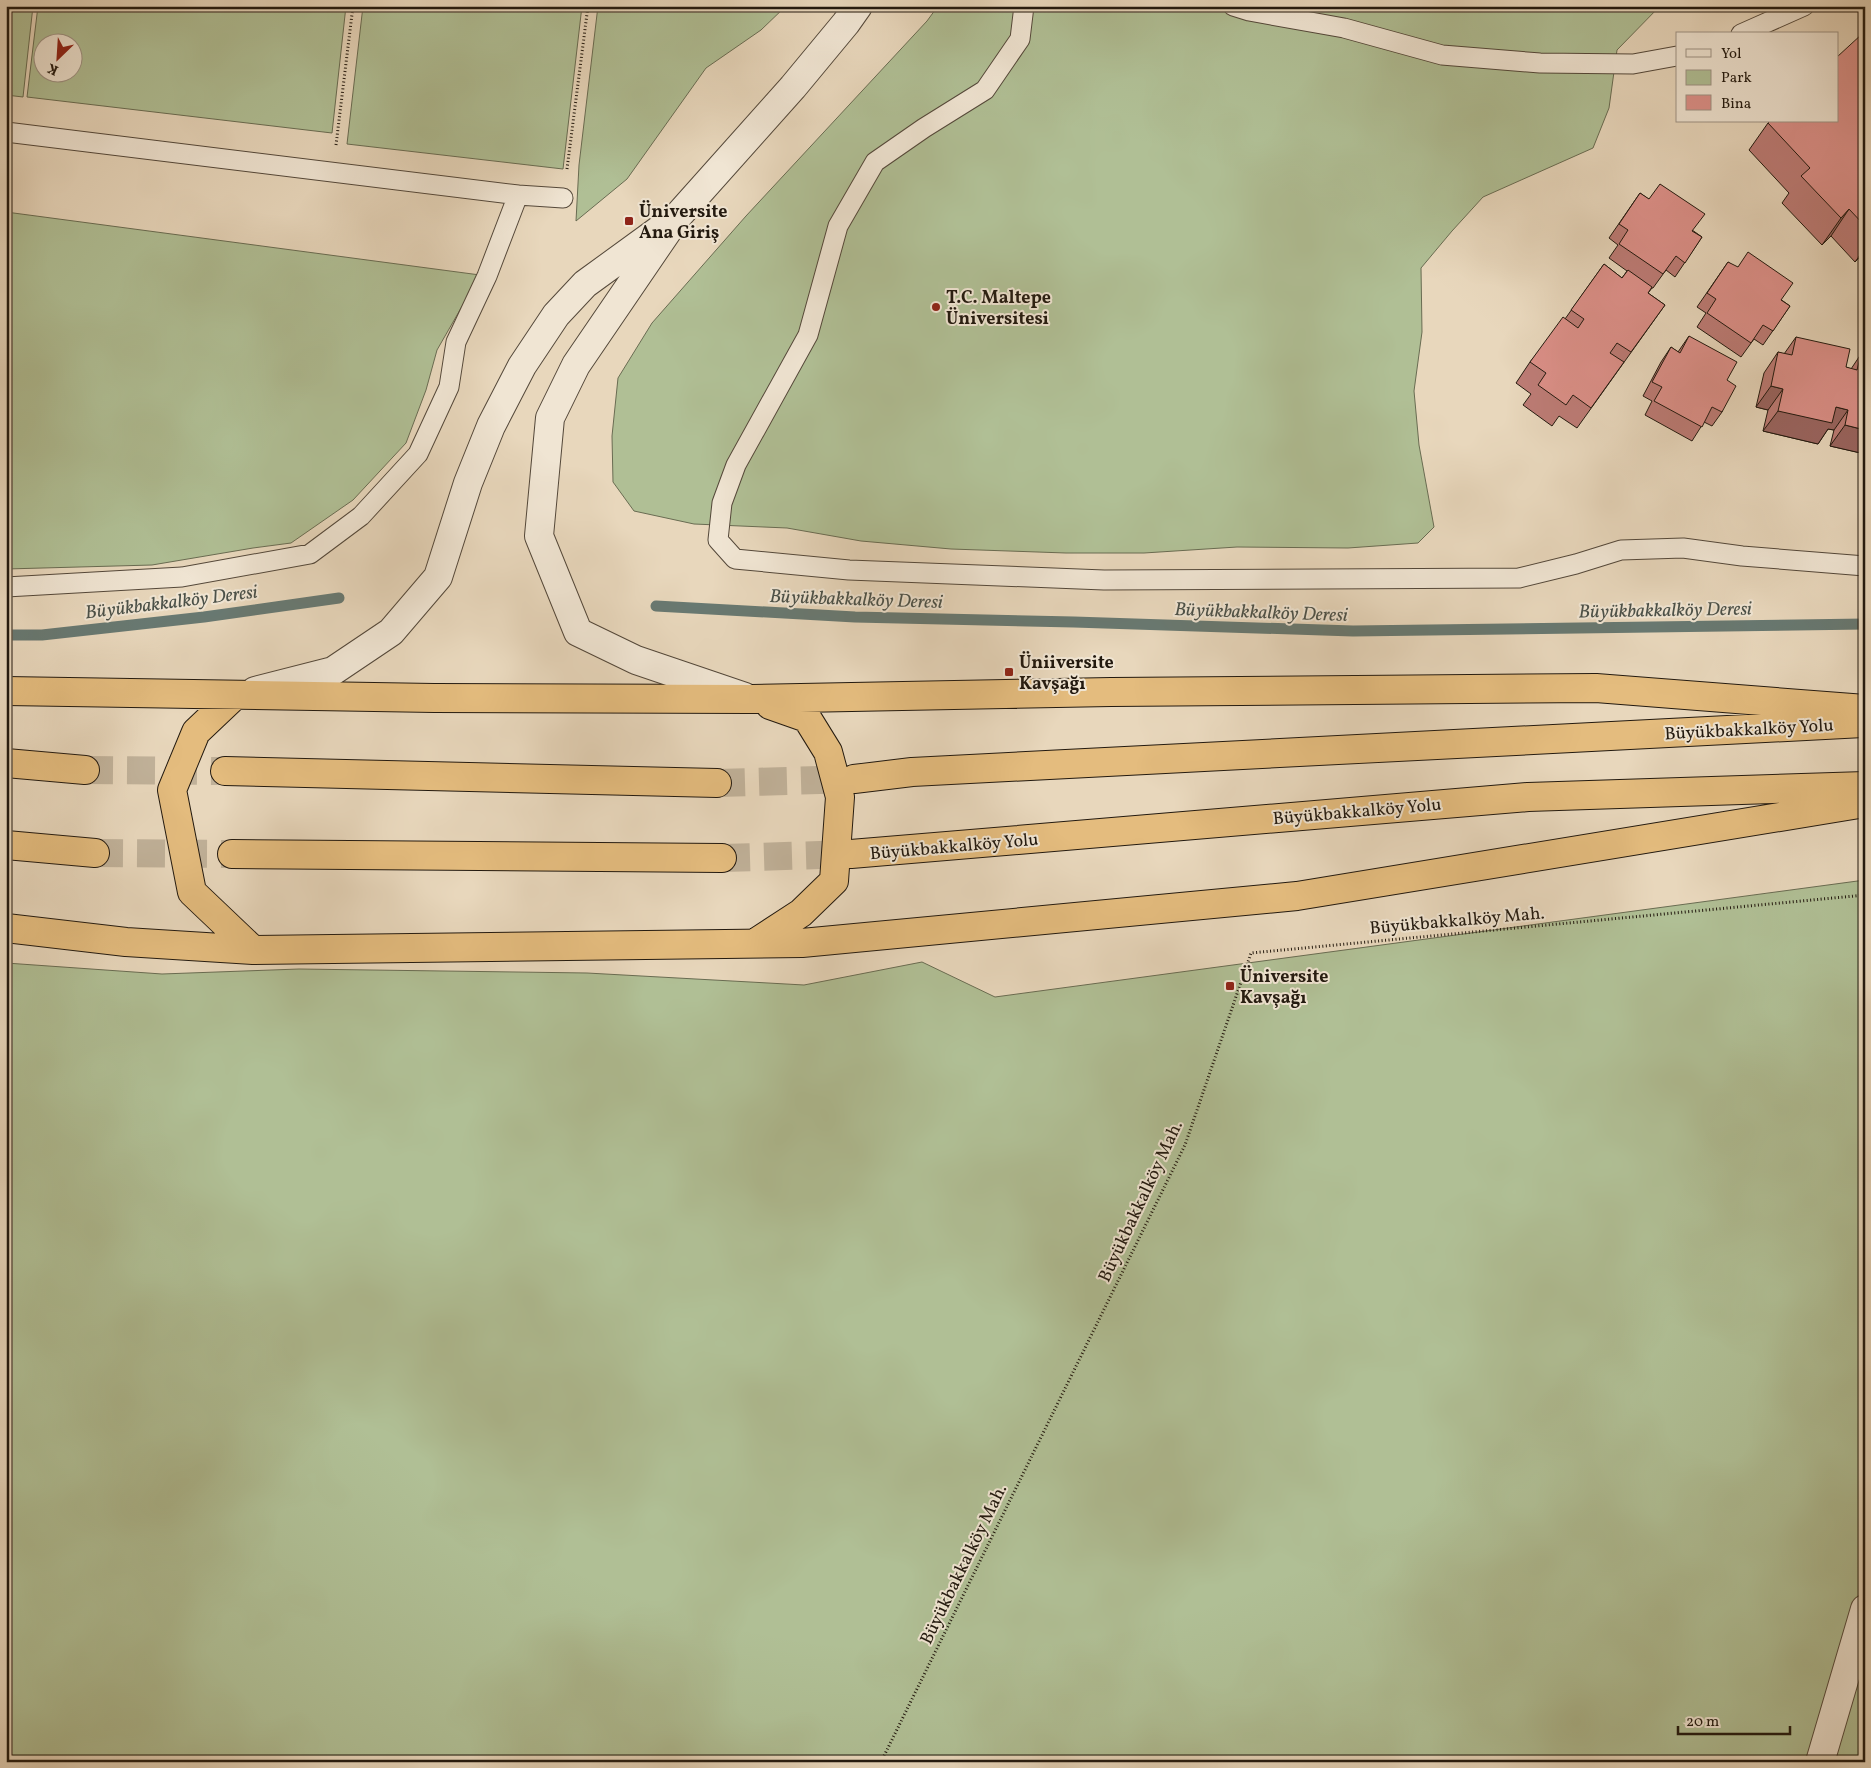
<svg xmlns="http://www.w3.org/2000/svg" width="1871" height="1768" font-family="Vollkorn,serif">
<rect width="100%" height="100%" fill="#e8d7bc"/>
<filter id="stains"><feTurbulence type="fractalNoise" baseFrequency=".004" numOctaves="4"/><feColorMatrix values="0 0 0 0 .2 0 0 0 0 .09 0 0 0 0 .02 0 0 0 .5 -.17"/></filter>
<radialGradient id="worn" r=".72"><stop offset=".6" stop-color="#630" stop-opacity="0"/><stop offset="1" stop-color="#630" stop-opacity=".3"/></radialGradient>
<path fill="#b0bf95" stroke="#696c52" fill-rule="evenodd" d="M 6,6 L 33,6 L 23,97 L 6,95 Z
M 38,6 L 346,6 L 332,133 L 27,97 ZM 72,42 L 72,72 L 42,72 L 42,42 Z
M 363,6 L 582,6 L 563,169 L 347,144 Z
M 598,6 L 786,6 L 761,30 L 706,68 L 627,179 L 576,221 L 579,165 Z
M 938,6 L 1660,6 L 1617,50 L 1609,108 L 1593,148 L 1483,197 L 1452,231 L 1421,268 L 1422,332 L 1414,391 L 1419,445 L 1434,527 L 1418,543 L 1348,548 L 1237,547 L 1144,553 L 1066,553 L 951,549 L 861,541 L 787,528 L 694,524 L 634,511 L 613,482 L 612,436 L 618,378 L 652,323 L 746,216 L 927,21 Z
M 6,212 L 480,275 L 437,350 L 426,390 L 406,443 L 353,500 L 291,543 L 253,548 L 152,565 L 6,569 Z
M 1865,880 L 1865,1762 L 6,1762 L 6,963 L 162,974 L 299,969 L 587,973 L 804,985 L 922,962 L 995,997 Z"/>
<g fill="none" stroke-linecap="round" stroke-linejoin="round">
<path stroke="#687972" stroke-width="11" d="M 656,606 L 855,617 L 1074,622 L 1353,631 L 1865,624
M 6,635 L 42,635 L 204,617 L 339,598"/>
<path stroke="#c0b199" stroke-width="28" stroke-dasharray="28 14" stroke-linecap="butt" d="M 85,770 L 225,771
M 717,783 L 854,779
M 95,853 L 232,854
M 722,858 L 851,854"/>
<defs>
<path id="service" d="M 1024,6 L 1020,39 L 985,90 L 924,128 L 875,162 L 838,226 L 808,335 L 736,465 L 722,503 L 718,540 L 735,559 L 849,570 L 1104,580 L 1519,578 L 1576,564 L 1621,550 L 1683,548 L 1742,556 L 1865,566
M 1233,6 L 1249,11 L 1344,28 L 1442,55 L 1540,63 L 1633,64 L 1677,56
M 1741,34 L 1804,6
M 6,132 L 518,195 L 487,276 L 456,342 L 449,387 L 418,454 L 361,516 L 310,554 L 182,577 L 6,587
M 518,195 L 563,198"/>
<path id="minor" d="M 255,691 L 333,671 L 391,632 L 438,577 L 468,483 L 491,426 L 522,366 L 556,315 L 585,284 L 662,228
M 745,697 L 636,660 L 578,632 L 539,536 L 550,418 L 576,365 L 677,217 L 793,87 L 846,23 L 858,6
M 1820,1762 L 1865,1609"/>
<path id="trunk" d="M 6,691 L 434,698 L 752,699 L 1111,692 L 1596,688 L 1865,709
M 234,696 L 196,732 L 172,790 L 192,892 L 253,950
M 6,763 L 85,770
M 225,771 L 717,783
M 854,779 L 912,772 L 1863,723
M 6,845 L 95,853
M 232,854 L 722,858
M 851,854 L 1528,797 L 1865,786
M 6,928 L 126,942 L 253,950 L 802,943 L 1297,896 L 1865,803
M 755,943 L 801,913 L 834,881 L 840,797 L 828,752 L 807,718 L 770,705"/>
</defs>
<use href="#service" stroke="#54483a" stroke-width="21"/>
<use href="#minor" stroke="#54483a" stroke-width="30"/>
<use href="#trunk" stroke="#22190f" stroke-width="30"/>
<path stroke="#22190f" stroke-width="3" stroke-dasharray="1 2.5" stroke-linecap="butt" d="M 336,145 L 353,6
M 567,169 L 588,6
M 881,1762 L 1185,1145 L 1251,953 L 1865,895"/>
<use href="#service" stroke="#f0e5d3" stroke-width="19"/>
<use href="#minor" stroke="#f0e5d3" stroke-width="28"/>
<use href="#trunk" stroke="#e4bc7e" stroke-width="28"/>
</g>
<path fill="#bd7c76" stroke="#22190f" d="M 1865,37 L 1865,252 L 1855,262 L 1831,236 L 1822,245 L 1782,203 L 1789,193 L 1749,150 L 1768,123 Z
M 1640,193 L 1702,237 L 1675,277 L 1666,270 L 1653,288 L 1652,288 L 1648,293 L 1665,305 L 1577,428 L 1559,416 L 1552,426 L 1523,405 L 1531,394 L 1516,383 L 1530,362 L 1565,319 L 1604,264 L 1622,278 L 1627,271 L 1609,258 L 1618,245 L 1609,238 Z
M 1728,262 L 1790,306 L 1763,345 L 1754,339 L 1741,357 L 1697,327 L 1706,313 L 1697,307 Z
M 1689,336 L 1727,380 L 1722,412 L 1712,426 L 1704,422 L 1692,441 L 1645,415 L 1652,401 L 1643,396 L 1661,362 L 1671,347 L 1678,352 Z
M 1796,337 L 1846,367 L 1851,369 L 1861,354 L 1865,454 L 1830,446 L 1834,430 L 1828,429 L 1818,444 L 1763,431 L 1768,410 L 1756,407 L 1764,373 L 1778,352 L 1784,354 Z"/>
<path fill="#9a6560" stroke="#22190f" d="M 1849,209 L 1831,236 L 1822,245 L 1841,218 Z
M 1865,248 L 1865,252 L 1855,262 Z
M 1771,386 L 1783,389 L 1768,410 L 1756,407 Z
M 1836,407 L 1848,410 L 1834,430 L 1828,429 L 1818,444 L 1763,431 L 1778,411 Z
M 1845,425 L 1865,430 L 1865,454 L 1830,446 Z"/>
<path fill="#dc9089" stroke="#22190f" d="M 1862,34 L 1865,37 L 1865,226 L 1849,209 L 1841,218 L 1801,176 L 1810,168 L 1768,123 L 1770,121 L 1837,121 L 1837,57 Z
M 1660,184 L 1705,214 L 1692,231 L 1702,237 L 1685,263 L 1676,256 L 1663,274 L 1619,244 L 1628,230 L 1619,224 L 1640,193 L 1649,199 Z
M 1748,252 L 1793,283 L 1781,300 L 1790,306 L 1773,331 L 1763,325 L 1751,343 L 1707,313 L 1716,299 L 1707,293 L 1728,262 L 1738,267 Z
M 1604,264 L 1622,278 L 1628,270 L 1652,287 L 1648,293 L 1665,305 L 1631,352 L 1617,343 L 1610,353 L 1624,362 L 1591,408 L 1573,395 L 1566,405 L 1538,385 L 1546,373 L 1530,362 L 1563,317 L 1578,328 L 1584,319 L 1571,310 Z
M 1689,336 L 1737,362 L 1727,380 L 1736,386 L 1722,412 L 1712,407 L 1702,427 L 1654,401 L 1662,387 L 1652,382 L 1671,347 L 1680,353 Z
M 1796,337 L 1850,349 L 1846,367 L 1857,370 L 1861,354 L 1865,355 L 1865,430 L 1845,425 L 1848,410 L 1836,407 L 1832,423 L 1778,411 L 1783,389 L 1771,386 L 1778,352 L 1792,355 Z"/>
<g fill="#8f2418" stroke="#f0e5d3" stroke-width="2">
<rect x="624" y="216" width="10" height="10" rx="2.5"/>
<circle cx="936" cy="307" r="5"/>
<rect x="1004" y="667" width="10" height="10" rx="2.5"/>
<rect x="1225" y="981" width="10" height="10" rx="2.5"/>
</g>
<g text-anchor="middle" stroke-width="4" stroke-linejoin="round" paint-order="stroke">
<g font-size="18" font-weight="bold" fill="#22190f" stroke="#f0e5d3" text-anchor="start">
<text x="639" y="217">Üniversite<tspan x="639" dy="21">Ana Giriş</tspan></text>
<text x="946" y="303">T.C. Maltepe<tspan x="946" dy="21">Üniversitesi</tspan></text>
<text x="1019" y="668">Üniiversite<tspan x="1019" dy="21">Kavşağı</tspan></text>
<text x="1240" y="982">Üniversite<tspan x="1240" dy="21">Kavşağı</tspan></text>
</g>
<g font-size="18" fill="#22190f" stroke="#f0e5d3">
<text transform="translate(1749 729) rotate(-3)" y="6">Büyükbakkalköy Yolu</text>
<text transform="translate(1357 811) rotate(-5)" y="6">Büyükbakkalköy Yolu</text>
<text transform="translate(954 846) rotate(-5)" y="6">Büyükbakkalköy Yolu</text>
<text transform="translate(1457 920) rotate(-5)" y="6">Büyükbakkalköy Mah.</text>
<text transform="translate(1140 1201) rotate(-65)" y="6">Büyükbakkalköy Mah.</text>
<text transform="translate(963 1564) rotate(-64)" y="6">Büyükbakkalköy Mah.</text>
</g>
<g font-size="19" font-style="italic" fill="#4b5149" stroke="#f0e5d3">
<text transform="translate(856 598) rotate(2)" y="7">Büyükbakkalköy Deresi</text>
<text transform="translate(171 601) rotate(-7)" y="7">Büyükbakkalköy Deresi</text>
<text transform="translate(1665 609) rotate(-1)" y="7">Büyükbakkalköy Deresi</text>
<text transform="translate(1261 611) rotate(2)" y="7">Büyükbakkalköy Deresi</text>
</g>
</g>
<rect width="1871" height="1768" fill="none" stroke="#e8d7bc" stroke-width="25"/>
<rect x="8" y="8" width="1856" height="1753" fill="none" stroke="#22190f" stroke-width="2.5"/>
<rect x="12" y="12" width="1846" height="1743" fill="none" stroke="#22190f"/>
<rect x="1676" y="32" width="162" height="90" fill="#f0e5d3" stroke="#9e9385"/>
<rect x="1686" y="49" width="25" height="8" fill="#f0e5d3" stroke="#9e9385"/>
<text x="1721" y="58" font-size="15" fill="#22190f">Yol</text>
<rect x="1686" y="70" width="25" height="15" fill="#b0bf95" stroke="#9e9385"/>
<text x="1721" y="82" font-size="15" fill="#22190f">Park</text>
<rect x="1686" y="95" width="25" height="15" fill="#dc9089" stroke="#9e9385"/>
<text x="1721" y="108" font-size="15" fill="#22190f">Bina</text>
<g transform="translate(58 58) rotate(205)"><circle r="24" fill="#f0e5d3" stroke="#9e9385"/>
<path d="M0-4L9 19L0 12L-9 19Z" fill="#8f2418"/>
<text y="-8" font-size="14" font-weight="bold" text-anchor="middle" fill="#22190f">K</text>
</g>
<path d="M1678 1726v8h112v-8" fill="none" stroke="#22190f" stroke-width="2.5"/>
<text x="1686" y="1726" font-size="15" fill="#22190f" stroke="#f0e5d3" stroke-width="4" paint-order="stroke">20 m</text>
<rect width="100%" height="100%" filter="url(#stains)"/>
<rect width="100%" height="100%" fill="url(#worn)"/>
</svg>
